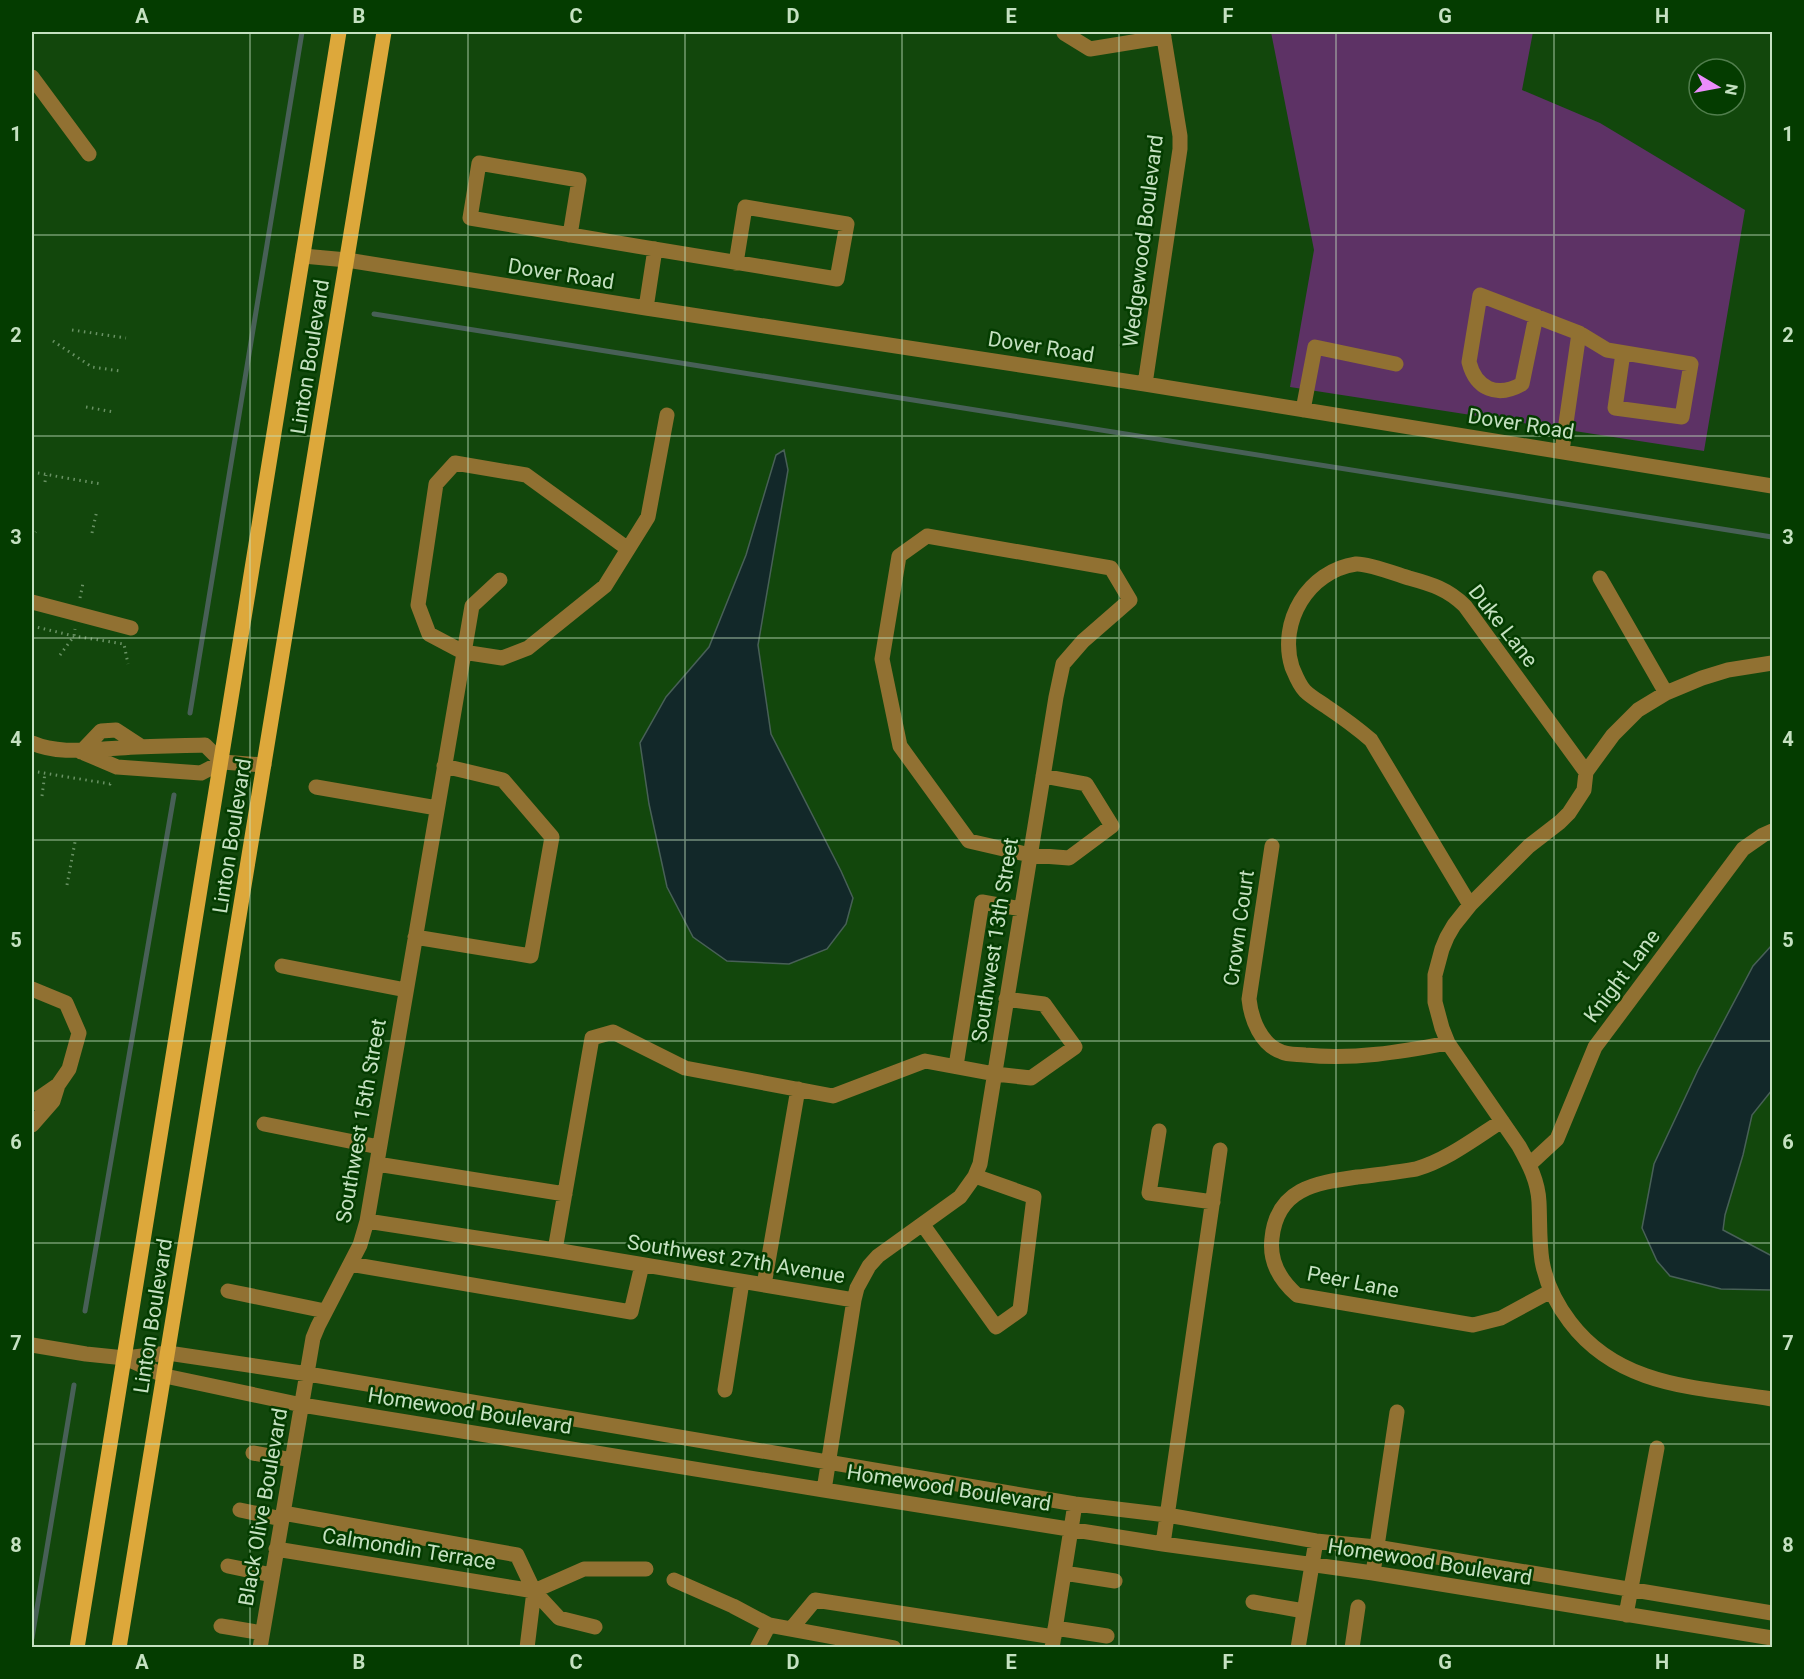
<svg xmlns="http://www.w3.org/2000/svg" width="1804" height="1679" font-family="Roboto,sans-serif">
<rect width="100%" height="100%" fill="#12470c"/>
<path fill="#5d3265" d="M 1271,32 L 1533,32 L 1522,90 L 1600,123 L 1745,210 L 1704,451 L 1290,387 L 1314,250 Z"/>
<path fill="#122829" stroke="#486057" stroke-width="1.5" d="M 784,450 L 788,470 L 758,645 L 771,734 L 841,871 L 853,898 L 846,924 L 827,949 L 789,964 L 727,961 L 693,937 L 667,887 L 649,804 L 640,743 L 666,697 L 709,647 L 746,555 L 776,455 Z
M 1772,945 L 1772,1090 L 1752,1115 L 1743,1155 L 1725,1215 L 1723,1230 L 1772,1256 L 1772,1290 L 1721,1289 L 1670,1276 L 1657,1261 L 1642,1228 L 1654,1164 L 1698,1070 L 1753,966 Z"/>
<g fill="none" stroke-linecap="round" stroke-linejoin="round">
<path stroke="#486057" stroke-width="5" d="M 374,314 L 1772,537
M 190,713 L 302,32
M 85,1311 L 174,795
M 32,1638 L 74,1385"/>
<path stroke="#699264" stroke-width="3" stroke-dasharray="1.5 4.5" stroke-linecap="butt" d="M 72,330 L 126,338
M 53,341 L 92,367 L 120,371
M 32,400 L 35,400
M 86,407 L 114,412
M 32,472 L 101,484
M 45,482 L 46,475
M 92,533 L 97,510
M 32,537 L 36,532
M 80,598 L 83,583
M 32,626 L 74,636 L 124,644 L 128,664
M 60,655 L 74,636 L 75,629
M 32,771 L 110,784 L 111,782
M 42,796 L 45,773
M 67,885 L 75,842"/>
<path stroke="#917132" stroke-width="15" d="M 1064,33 L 1090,49 L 1164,37
M 32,77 L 89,154
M 570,235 L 579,180 L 479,163 L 470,218 C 592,239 715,259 837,279 L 847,224 L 745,207 L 736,263
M 303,256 L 347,260 L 646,308 L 1145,384 L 1772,486
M 646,308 L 655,249
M 1536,316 L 1522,384 C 1497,398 1476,389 1469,362 L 1480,295 L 1579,333 L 1562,451
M 1579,333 L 1607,350 L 1691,364 L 1682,417 L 1615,408 L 1623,353
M 1145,384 L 1180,149 L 1180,136 L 1163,32
M 1303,410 L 1315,347 L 1396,364
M 628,549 L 526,475 L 455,463 L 436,484 L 418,605 L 429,634 L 463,652 L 502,658 L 528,648 L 605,586 L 648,517 L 667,415
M 1600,578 L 1666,693
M 32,602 L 131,628
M 1772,663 L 1728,670 L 1702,678 L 1666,693 L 1638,710 L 1613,735 L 1586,772 L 1584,790 L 1569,813 L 1560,822 L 1529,846 L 1470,905 L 1454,925 L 1447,937 L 1442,949 L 1435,975 L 1435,1002 L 1442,1028 L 1448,1043 L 1519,1146 C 1529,1164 1538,1181 1539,1202 C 1540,1222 1539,1241 1542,1261 C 1546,1283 1557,1305 1570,1322 C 1620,1388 1698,1387 1772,1399
M 32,743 C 60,755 91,749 120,748 C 148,746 177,746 205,745 L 222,762
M 81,752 L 101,731 L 116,730 L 142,747
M 84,753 L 117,767 L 201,773 L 222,762 L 264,765
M 316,787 L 437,808
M 1272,846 L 1249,999 C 1251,1019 1261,1045 1282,1052 C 1288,1055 1298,1054 1305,1055 C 1354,1060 1400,1052 1448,1043
M 1470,905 L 1371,740 C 1357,728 1342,717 1327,707 C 1320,702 1311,697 1305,691 C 1299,685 1295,674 1292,667 C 1278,622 1308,571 1356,564 C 1367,563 1396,574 1409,578 C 1431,584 1448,589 1465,606 L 1586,772
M 415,937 L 531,956 L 552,837 L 503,780 L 444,766
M 282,966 L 406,990
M 32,989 L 66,1003 L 79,1033 L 69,1069 L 58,1085 L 53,1101 L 32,1125
M 956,1066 L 982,902 L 1021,909
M 32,1103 L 58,1085
M 1502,1121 C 1474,1139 1447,1160 1416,1169 C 1396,1172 1377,1175 1357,1177 C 1316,1183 1277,1188 1272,1238 C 1269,1261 1280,1280 1297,1295 L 1473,1325 L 1501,1318 L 1551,1291
M 264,1124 L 379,1147
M 1159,1131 L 1149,1193 L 1213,1202
M 377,1164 L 565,1194
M 1530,1164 L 1557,1139 L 1595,1047 L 1743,849 L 1763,835 L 1772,831
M 367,1221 L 555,1250 L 854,1300
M 923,1225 L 996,1327 L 1020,1310 L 1034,1197 L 975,1176
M 555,1250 L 592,1038 L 613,1032 L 685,1068 L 833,1096 L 925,1061 L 995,1074 L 1031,1078 L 1075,1047 L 1044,1004 L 1006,999
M 350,1264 L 631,1312 L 642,1265
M 764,1285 L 798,1089
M 228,1291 L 325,1311
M 32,1345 L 86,1354 L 125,1358 L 168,1353 L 308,1374 L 1075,1504 L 1167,1515 L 1316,1541 L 1376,1547 L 1772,1613
M 125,1358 L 165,1376 L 302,1405 L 824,1490 L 1163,1544 L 1373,1573 L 1772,1638
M 725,1390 L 742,1282
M 253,1453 L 292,1460
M 824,1490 L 854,1300 L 857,1288 L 869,1266 L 878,1256 L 960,1197 L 975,1176 L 980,1164 L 1056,697 L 1063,664 L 1083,641 L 1130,600 L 1111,568 L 927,536 L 899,556 L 882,659 L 900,746 L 969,841 L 1030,855 L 1069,858 L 1112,826 L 1086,784 L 1043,776
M 240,1510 L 282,1519
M 283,1513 L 517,1555 L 534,1591 L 527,1648
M 1163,1544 L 1220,1150
M 276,1549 L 534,1591
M 228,1566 L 272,1575
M 1064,1573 L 1115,1581
M 1373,1573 L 1397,1412
M 674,1580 L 733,1606 L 769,1625 L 894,1648
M 534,1591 L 584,1569 L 646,1569
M 534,1591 L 559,1618 L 595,1627
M 1253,1602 L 1304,1611
M 1626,1615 L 1657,1448
M 221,1626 L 262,1633
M 1055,1628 L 1107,1636
M 791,1629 L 815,1600 L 1054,1637
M 260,1648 L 313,1338 L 318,1326 L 360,1245 L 367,1221 L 472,606 L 500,580
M 757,1648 L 769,1625
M 1052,1648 L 1075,1504
M 1298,1648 L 1316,1541
M 1352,1648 L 1358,1607"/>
<path stroke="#dda83b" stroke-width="15" d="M 77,1648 L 339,32
M 119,1648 L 384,32"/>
</g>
<path fill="none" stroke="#c5e1c1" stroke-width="1.5" stroke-opacity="0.55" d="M 250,32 L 250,1648M 468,32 L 468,1648M 685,32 L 685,1648M 902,32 L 902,1648M 1119,32 L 1119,1648M 1336,32 L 1336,1648M 1554,32 L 1554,1648M 32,235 L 1772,235M 32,436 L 1772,436M 32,638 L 1772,638M 32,840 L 1772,840M 32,1041 L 1772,1041M 32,1243 L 1772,1243M 32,1444 L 1772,1444"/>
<g text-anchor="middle" stroke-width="5" stroke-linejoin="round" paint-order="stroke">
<g font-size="21" fill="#c5e1c1" stroke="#043c00">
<text transform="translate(1143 241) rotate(-83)" y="7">Wedgewood Boulevard</text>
<text transform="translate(561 274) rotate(9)" y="7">Dover Road</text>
<text transform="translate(1041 347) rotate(9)" y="7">Dover Road</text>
<text transform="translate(310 357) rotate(-81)" y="7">Linton Boulevard</text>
<text transform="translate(1521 424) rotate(9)" y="7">Dover Road</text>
<text transform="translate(1503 626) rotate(52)" y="7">Duke Lane</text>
<text transform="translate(232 836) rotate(-81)" y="7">Linton Boulevard</text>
<text transform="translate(1239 928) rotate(-82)" y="7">Crown Court</text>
<text transform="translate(995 940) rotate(-81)" y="7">Southwest 13th Street</text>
<text transform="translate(1622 976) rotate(-53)" y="7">Knight Lane</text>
<text transform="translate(361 1121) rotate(-80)" y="7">Southwest 15th Street</text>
<text transform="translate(736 1259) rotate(9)" y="7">Southwest 27th Avenue</text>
<text transform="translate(1353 1282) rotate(11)" y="7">Peer Lane</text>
<text transform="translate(153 1316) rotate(-81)" y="7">Linton Boulevard</text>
<text transform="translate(470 1411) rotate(9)" y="7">Homewood Boulevard</text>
<text transform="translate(949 1488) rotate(9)" y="7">Homewood Boulevard</text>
<text transform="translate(263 1507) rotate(-80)" y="7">Black Olive Boulevard</text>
<text transform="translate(409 1549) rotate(9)" y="7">Calmondin Terrace</text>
<text transform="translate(1430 1562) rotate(9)" y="7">Homewood Boulevard</text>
</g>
</g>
<rect width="1804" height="1679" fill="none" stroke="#043c00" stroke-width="66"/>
<g transform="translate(1717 87) rotate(100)"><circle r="28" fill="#043c00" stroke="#517e4d" stroke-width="1.5"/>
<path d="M0-4.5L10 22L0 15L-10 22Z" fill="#eb8dfb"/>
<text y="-9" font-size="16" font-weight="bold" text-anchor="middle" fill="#c5e1c1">N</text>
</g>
<rect x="33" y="33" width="1738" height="1613" fill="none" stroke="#c5e1c1" stroke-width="2"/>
<g font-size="20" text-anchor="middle" font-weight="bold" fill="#c5e1c1">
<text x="142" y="23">A</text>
<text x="359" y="23">B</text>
<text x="576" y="23">C</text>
<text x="793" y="23">D</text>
<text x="1011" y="23">E</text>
<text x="1228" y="23">F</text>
<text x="1445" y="23">G</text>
<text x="1662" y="23">H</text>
<text x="16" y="141">1</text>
<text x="1788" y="141">1</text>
<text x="16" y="342">2</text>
<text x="1788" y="342">2</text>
<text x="16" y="544">3</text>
<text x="1788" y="544">3</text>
<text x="16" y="746">4</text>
<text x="1788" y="746">4</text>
<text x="16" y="947">5</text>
<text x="1788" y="947">5</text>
<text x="16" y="1149">6</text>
<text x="1788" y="1149">6</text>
<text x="16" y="1350">7</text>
<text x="1788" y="1350">7</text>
<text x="16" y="1552">8</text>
<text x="1788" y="1552">8</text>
<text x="142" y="1669">A</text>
<text x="359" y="1669">B</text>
<text x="576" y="1669">C</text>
<text x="793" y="1669">D</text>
<text x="1011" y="1669">E</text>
<text x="1228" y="1669">F</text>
<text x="1445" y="1669">G</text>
<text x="1662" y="1669">H</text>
</g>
</svg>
